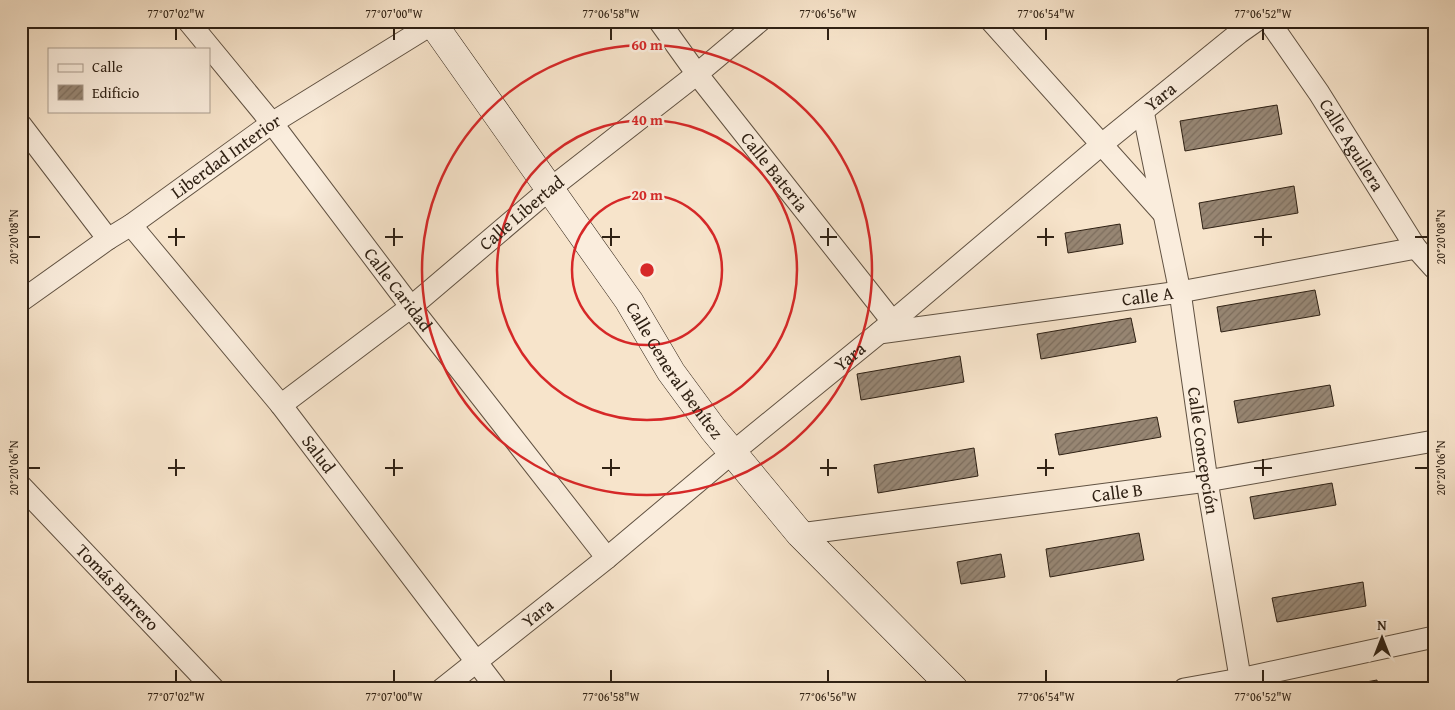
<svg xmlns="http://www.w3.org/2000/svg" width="1455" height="710" font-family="'Gentium Book Plus',serif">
<defs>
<pattern id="building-hatch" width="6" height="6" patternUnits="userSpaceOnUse" patternTransform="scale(1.25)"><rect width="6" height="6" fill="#978673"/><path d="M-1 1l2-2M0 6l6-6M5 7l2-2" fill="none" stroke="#7c6d5d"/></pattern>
</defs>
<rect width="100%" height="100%" fill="#f7e4cb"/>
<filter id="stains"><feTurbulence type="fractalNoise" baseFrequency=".004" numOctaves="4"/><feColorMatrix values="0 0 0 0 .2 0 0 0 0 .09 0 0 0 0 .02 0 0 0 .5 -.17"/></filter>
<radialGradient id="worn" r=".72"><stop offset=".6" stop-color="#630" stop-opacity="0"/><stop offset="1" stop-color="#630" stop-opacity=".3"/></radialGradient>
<path fill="url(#building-hatch)" stroke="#2f2114" d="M 1277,105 L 1282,134 L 1185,151 L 1180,121 Z
M 1294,186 L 1298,213 L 1203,229 L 1199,203 Z
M 1120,224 L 1123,244 L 1068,253 L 1065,233 Z
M 1315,290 L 1320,315 L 1221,332 L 1217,307 Z
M 1131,318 L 1136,342 L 1041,359 L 1037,334 Z
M 960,356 L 964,382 L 861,400 L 857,374 Z
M 1330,385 L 1334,406 L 1238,423 L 1234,401 Z
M 1157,417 L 1161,437 L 1059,455 L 1055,434 Z
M 974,448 L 978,476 L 878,493 L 874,465 Z
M 1332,483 L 1336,505 L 1254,519 L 1250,497 Z
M 1139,533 L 1144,560 L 1050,577 L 1046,549 Z
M 1001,554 L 1005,577 L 961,584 L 957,562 Z
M 1363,582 L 1366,606 L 1277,622 L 1272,598 Z
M 1377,680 L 1378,689 L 1328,689 Z"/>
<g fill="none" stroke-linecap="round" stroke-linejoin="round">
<defs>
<g id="street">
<path id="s1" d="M 188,21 L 272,123 L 411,307 L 607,558"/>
<path id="s2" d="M 659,21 L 697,74 L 892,321"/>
<path d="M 991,21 L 1163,213"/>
<path id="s3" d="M 1269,21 L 1319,93 L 1416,248 L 1434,268"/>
<path id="s4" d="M 1143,111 L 1180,292 L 1207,481 L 1242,689"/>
<path d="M 21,125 L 108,239"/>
<path id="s5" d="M 131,225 L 281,405 L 497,689"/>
<path id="s6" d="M 21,301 L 108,239 L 131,225 L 272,123 L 437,21"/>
<path id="s7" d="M 879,333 L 1180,292 L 1416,248"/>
<path id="s8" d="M 281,405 L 411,307 L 551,188 L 697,74 L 760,21"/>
<path id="s9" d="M 21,486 L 214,689"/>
<path id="s10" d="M 800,534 L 1207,481 L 1434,441"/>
<path id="s11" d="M 442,689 L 607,558 L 732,453 L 879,333 L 1101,145 L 1239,33 L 1256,21"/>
<path d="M 1184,689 L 1240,679 L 1434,637"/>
</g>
<g id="secondary">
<path id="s12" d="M 431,21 L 629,301 L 671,372 L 713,429 L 800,534 L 954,689"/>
</g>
</defs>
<use href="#street" stroke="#615242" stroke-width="23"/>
<use href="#secondary" stroke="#2f2114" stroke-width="29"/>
<use href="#street" stroke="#faeddd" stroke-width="21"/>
<use href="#secondary" stroke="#faeddd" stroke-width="28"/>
</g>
<path fill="none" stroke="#2f2114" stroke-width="2" d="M 176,28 L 176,40M 394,28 L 394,40M 611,28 L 611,40M 828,28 L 828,40M 1046,28 L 1046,40M 1263,28 L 1263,40M 176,228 L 176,246M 394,228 L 394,246M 611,228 L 611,246M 828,228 L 828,246M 1046,228 L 1046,246M 1263,228 L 1263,246M 28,237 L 40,237M 168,237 L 185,237M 385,237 L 403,237M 602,237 L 620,237M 820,237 L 837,237M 1037,237 L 1054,237M 1254,237 L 1272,237M 1415,237 L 1428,237M 176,459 L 176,476M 394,459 L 394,476M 611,459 L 611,476M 828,459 L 828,476M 1046,459 L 1046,476M 1263,459 L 1263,476M 28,468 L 40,468M 168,468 L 185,468M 385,468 L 403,468M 602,468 L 620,468M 820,468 L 837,468M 1037,468 L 1054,468M 1254,468 L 1272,468M 1415,468 L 1428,468M 176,670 L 176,682M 394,670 L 394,682M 611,670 L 611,682M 828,670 L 828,682M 1046,670 L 1046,682M 1263,670 L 1263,682"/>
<g fill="none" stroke="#d62828" stroke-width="2.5">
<circle cx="647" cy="270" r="75"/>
<circle cx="647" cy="270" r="150"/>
<circle cx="647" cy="270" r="225"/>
</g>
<g text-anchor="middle" stroke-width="5" stroke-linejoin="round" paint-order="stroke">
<g font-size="18" fill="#2f2114" stroke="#faeddd">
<text dy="6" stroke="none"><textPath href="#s11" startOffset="931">Yara</textPath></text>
<text dy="6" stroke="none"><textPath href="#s3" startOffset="149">Calle Aguilera</textPath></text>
<text dy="6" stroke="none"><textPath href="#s6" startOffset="251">Liberdad Interior</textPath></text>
<text dy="6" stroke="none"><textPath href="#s2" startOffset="190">Calle Bateria</textPath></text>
<text dy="6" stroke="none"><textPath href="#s8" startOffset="308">Calle Libertad</textPath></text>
<text dy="6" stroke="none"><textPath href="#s1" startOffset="341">Calle Caridad</textPath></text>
<text dy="6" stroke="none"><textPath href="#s7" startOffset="271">Calle A</textPath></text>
<text dy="6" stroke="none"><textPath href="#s11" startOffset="526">Yara</textPath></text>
<text dy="6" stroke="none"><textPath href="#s12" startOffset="426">Calle General Benítez</textPath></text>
<text dy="6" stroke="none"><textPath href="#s4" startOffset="345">Calle Concepción</textPath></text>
<text dy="6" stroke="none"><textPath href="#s5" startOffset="296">Salud</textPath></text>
<text dy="6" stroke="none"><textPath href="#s10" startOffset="320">Calle B</textPath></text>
<text dy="6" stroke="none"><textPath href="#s9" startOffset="140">Tomás Barrero</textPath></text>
<text dy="6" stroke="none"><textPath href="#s11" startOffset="122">Yara</textPath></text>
</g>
</g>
<circle cx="647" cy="270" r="8" fill="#d62828" stroke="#faeddd" stroke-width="2.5"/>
<g font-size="15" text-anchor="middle" font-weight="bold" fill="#d62828" stroke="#faeddd" stroke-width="5" stroke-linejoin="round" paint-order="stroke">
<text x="647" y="50">60 m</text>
<text x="647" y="125">40 m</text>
<text x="647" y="200">20 m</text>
</g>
<rect width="1455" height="710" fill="none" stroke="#f7e4cb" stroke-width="55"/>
<rect x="48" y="48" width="162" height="65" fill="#faeddd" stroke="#a99b8d"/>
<rect x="58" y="64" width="25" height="8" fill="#faeddd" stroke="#a99b8d"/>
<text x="92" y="72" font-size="15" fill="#2f2114">Calle</text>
<rect x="58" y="85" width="25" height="15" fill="url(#building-hatch)" stroke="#a99b8d"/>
<text x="92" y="98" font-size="15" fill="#2f2114">Edificio</text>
<g transform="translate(1382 638)" stroke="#faeddd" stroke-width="4" paint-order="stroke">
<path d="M0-4L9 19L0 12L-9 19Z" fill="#2f2114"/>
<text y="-8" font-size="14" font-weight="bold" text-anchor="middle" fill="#2f2114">N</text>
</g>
<rect x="28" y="28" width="1400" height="654" fill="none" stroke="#2f2114" stroke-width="2"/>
<g font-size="12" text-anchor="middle" fill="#2f2114">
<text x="176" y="18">77°07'02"W</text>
<text x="394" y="18">77°07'00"W</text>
<text x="611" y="18">77°06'58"W</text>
<text x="828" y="18">77°06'56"W</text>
<text x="1046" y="18">77°06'54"W</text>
<text x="1263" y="18">77°06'52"W</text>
<text transform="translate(14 237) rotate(-90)" y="4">20°20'08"N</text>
<text transform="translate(1441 237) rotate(-90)" y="4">20°20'08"N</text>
<text transform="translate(14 468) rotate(-90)" y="4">20°20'06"N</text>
<text transform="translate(1441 468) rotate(-90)" y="4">20°20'06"N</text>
<text x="176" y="701">77°07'02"W</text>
<text x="394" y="701">77°07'00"W</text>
<text x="611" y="701">77°06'58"W</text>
<text x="828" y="701">77°06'56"W</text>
<text x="1046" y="701">77°06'54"W</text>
<text x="1263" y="701">77°06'52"W</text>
</g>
<rect width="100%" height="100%" filter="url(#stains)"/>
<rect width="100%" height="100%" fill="url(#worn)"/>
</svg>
